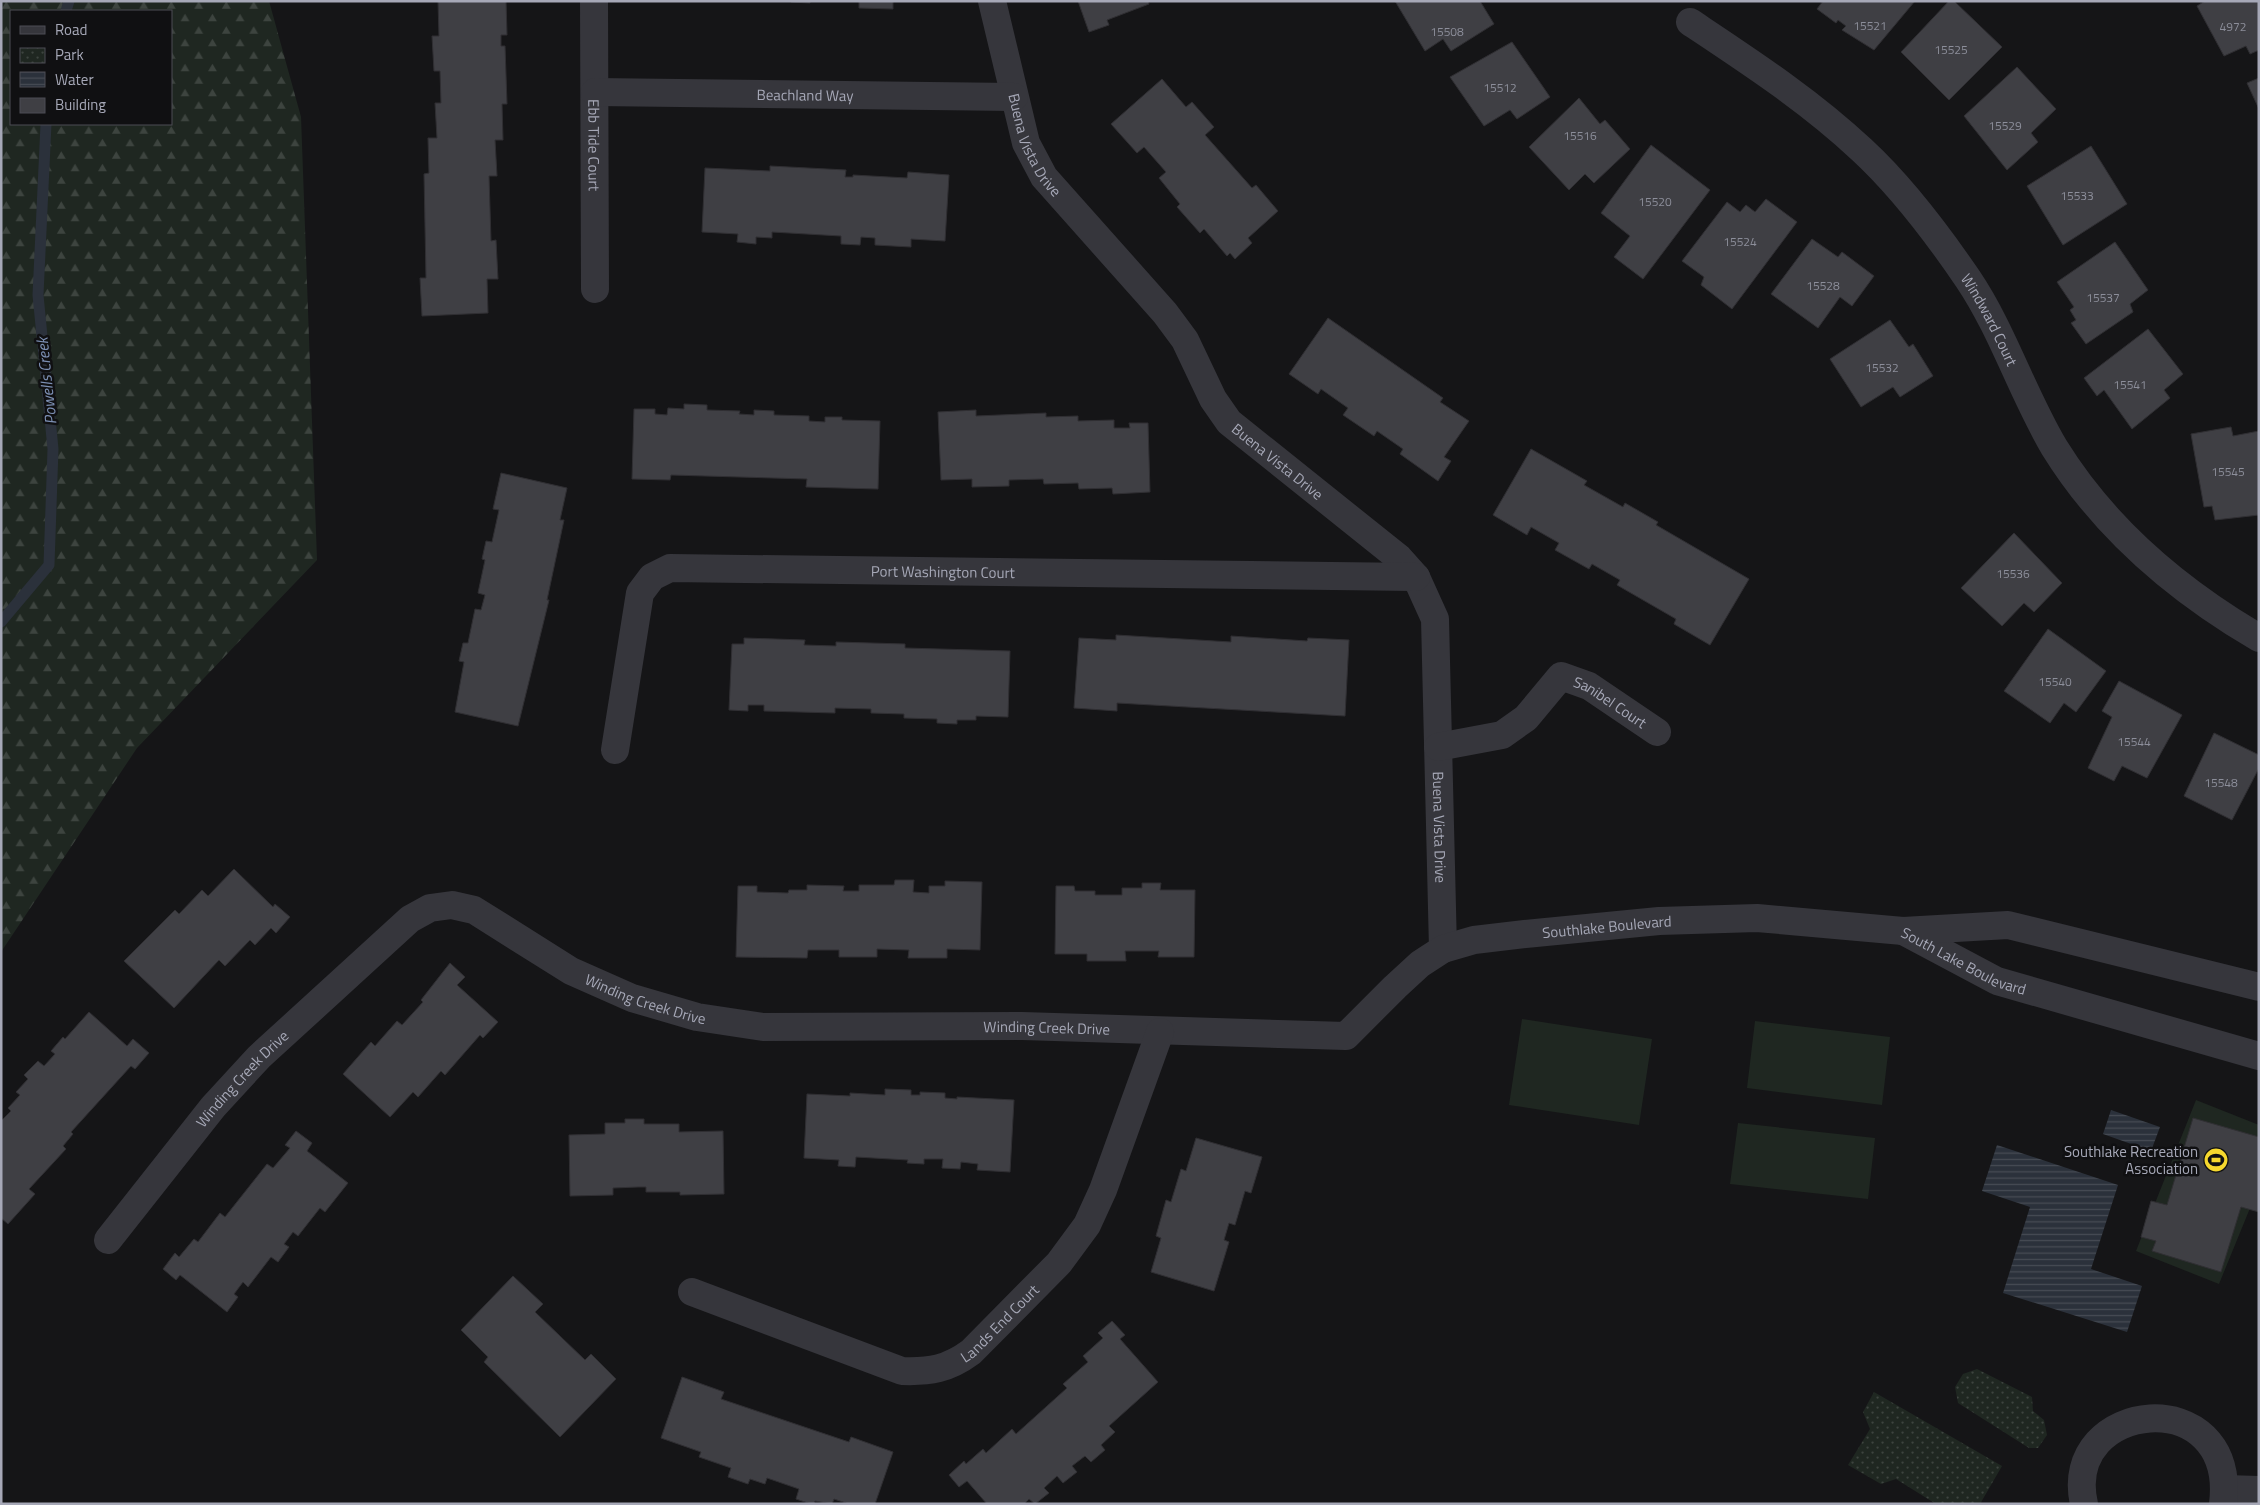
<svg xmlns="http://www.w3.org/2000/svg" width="2260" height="1505" font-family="'Titillium Web',sans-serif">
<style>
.forest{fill:url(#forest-firs);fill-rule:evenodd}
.park{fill:url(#park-dots)}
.garden{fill:#1f2721}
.water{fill:url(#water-rules)}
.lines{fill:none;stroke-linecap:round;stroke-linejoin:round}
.stream{stroke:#2b313b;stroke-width:11}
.building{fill:#3f3f44;stroke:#302f33}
.minor{stroke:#36363c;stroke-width:28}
.labels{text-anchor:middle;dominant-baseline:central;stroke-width:5;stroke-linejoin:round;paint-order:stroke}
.number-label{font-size:12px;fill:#8c8e9a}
.street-label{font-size:15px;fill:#a6a8b7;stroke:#101012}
.poi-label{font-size:15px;fill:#a6a8b7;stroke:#101012;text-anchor:end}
.water-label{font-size:16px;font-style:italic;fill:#7c8fb3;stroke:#101012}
</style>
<defs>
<pattern id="forest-firs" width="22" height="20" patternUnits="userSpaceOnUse" patternTransform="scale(1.25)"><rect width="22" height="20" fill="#1f2721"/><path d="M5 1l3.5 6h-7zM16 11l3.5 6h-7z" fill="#3d443f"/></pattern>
<pattern id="park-dots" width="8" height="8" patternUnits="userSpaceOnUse" patternTransform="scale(1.25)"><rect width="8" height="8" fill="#1f2721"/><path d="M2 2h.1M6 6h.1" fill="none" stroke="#3d443f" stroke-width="1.8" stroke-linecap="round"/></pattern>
<pattern id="water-rules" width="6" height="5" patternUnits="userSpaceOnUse" patternTransform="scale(1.25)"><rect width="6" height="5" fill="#2b313b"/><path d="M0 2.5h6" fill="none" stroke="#474c55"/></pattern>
</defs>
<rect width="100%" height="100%" fill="#151517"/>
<path class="forest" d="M1,1H269L301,117L317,560L137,748L1,952ZM11,11H171V124H11Z"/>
<path class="park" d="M1977,1369L2032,1397L2033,1411L2044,1420L2047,1435L2038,1448H2029L1958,1403L1955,1387L1963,1374Z
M1874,1392L2002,1466L1980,1504H1936L1896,1479L1881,1484L1848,1465L1870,1429L1863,1412Z"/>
<path class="garden" d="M1522,1019L1652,1039L1639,1125L1509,1105Z
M1755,1021L1890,1037L1882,1105L1747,1088Z
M2196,1100L2259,1125V1197L2255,1196L2219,1284L2136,1251Z
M1738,1123L1875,1138L1868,1199L1730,1184Z"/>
<path class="water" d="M2111,1110L2160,1127L2151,1151L2103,1134Z
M1997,1145L2118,1185L2091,1269L2142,1286L2127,1332L2003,1293L2030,1207L1982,1191Z"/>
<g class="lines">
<path class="stream" d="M66,11L69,1
M1,622L49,565L53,449L38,295L46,124"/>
</g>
<path class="building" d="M438,1H506L507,35H501V46H505L507,104H502L503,140H495L497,176H489L491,241L496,240L498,279H487L488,313L422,316L420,278H426L424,174L429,173L428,138H437L435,103H441L440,71H434L432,36H439Z
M791,1H810V3L791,2Z
M859,1H893V9L859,8Z
M1078,1H1148L1149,4L1107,20L1109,25L1089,32Z
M1395,1H1480L1494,24L1451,51L1443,39L1425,51Z
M1823,1H1915L1874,50L1842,30L1846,26L1838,20L1836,23L1817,9Z
M1949,1H1954L2002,47L1949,100L1901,52Z
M2205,1H2259V50L2250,54L2246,46L2224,56L2197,6Z
M1512,42L1550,97L1517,119L1510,110L1484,126L1450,77Z
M2017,67L2056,109L2031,133L2038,142L2007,170L1964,116Z
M2259,78V109L2247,83Z
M1162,79L1186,107L1192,102L1214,127L1205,135L1252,188L1256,185L1278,211L1248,238L1252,243L1235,259L1230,253L1227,256L1204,229L1200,233L1177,207L1180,204L1159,178L1166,172L1144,147L1137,153L1111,124Z
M1579,98L1600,124L1605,120L1630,149L1594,183L1585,174L1569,190L1529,147Z
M1651,145L1710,190L1643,279L1614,257L1630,236L1601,213Z
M2091,146L2127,204L2063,245L2027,186Z
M770,166L846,170L845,177H853V175L907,178L908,172L949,175L945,241L911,239V247L875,245V238L861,237L860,245L841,244V236L772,232V238L756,237V244L737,242L738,234L702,232L705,168L770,171Z
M1766,199L1797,222L1732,309L1701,285L1704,277L1682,261L1727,202L1740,212L1746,205L1755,212Z
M1812,239L1838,257L1842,252L1874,276L1852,306L1840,297L1818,328L1771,294Z
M2115,242L2148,290L2130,304L2133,312L2086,344L2071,323L2076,320L2070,310L2074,307L2057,282Z
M1328,318L1443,398L1440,402L1469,421L1444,457L1451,461L1438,481L1400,454L1403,449L1377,431L1374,436L1343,415L1348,408L1321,389L1318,394L1289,374Z
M1890,320L1909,347L1913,344L1933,376L1900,397L1893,387L1861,407L1830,359Z
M2148,329L2183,374L2164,390L2170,398L2132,429L2104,390L2097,396L2084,378Z
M684,404L707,405V410L740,411L739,414L754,415V410L774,411V415L809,416V421L825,422V417H842V420L880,421L878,489L806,487L807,479L671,475L670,480L632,479L634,409H655V414L667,415L668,408L684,409Z
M976,410V416L1046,413V417L1078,416V421L1114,420V428H1130L1129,423H1148L1150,492L1113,494L1112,488L1079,489L1078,483L1044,484L1043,479L1009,480V486L972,487V479L941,480L938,412Z
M2231,427L2233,436L2259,431V515L2215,520L2212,506L2204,507L2191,434Z
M1531,449L1587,481L1584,485L1623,507L1625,503L1658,522L1656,525L1749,579L1710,645L1674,624L1676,619L1617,585L1620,580L1592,564L1589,569L1555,550L1559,543L1531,527L1527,535L1493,515Z
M501,473L567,488L560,520H564L547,600H549L518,726L455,712L464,662L459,661L463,643H468L475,609L481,610L485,595L478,593L485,560L482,559L486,541L492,542L499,510L493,509Z
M2014,533L2062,583L2034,612L2024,603L2002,626L1961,588Z
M2048,629L2106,671L2076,712L2064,703L2050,723L2004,691Z
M1116,635L1231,642V636L1307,641L1308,638L1349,640L1345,716L1117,703V711L1074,708L1079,638L1116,640Z
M744,638L805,640L804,645L836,646V642L905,644V648L1010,651L1008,717L976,716V720H957V724L937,723V719L904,718V714L871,713V709L835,708V713L764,711V705H748V711L729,710L732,644H744Z
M2119,681L2182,715L2147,778L2122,766L2114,781L2088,768L2112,717L2102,711Z
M2214,733L2259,755V768L2232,820L2184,796Z
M234,869L273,907L275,904L290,917L276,933L271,928L255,945L250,940L225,966L219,960L174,1008L124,961L175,910L179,914L202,890L208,896Z
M895,880H914L913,892L929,893V886H945V881L982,882L980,950L947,949V958H908L909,950L877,949V957H839V950H808L807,958L736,957L738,886H757V892L788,893L789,890H807V885L844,886L843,891H859V885H894Z
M1142,883H1161L1160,890H1195L1194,957H1158L1159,951H1125L1126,961H1087V954H1055L1056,886H1074L1075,891H1095V895H1122V888H1142Z
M450,963L465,977L457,985L498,1022L483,1038L480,1035L445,1075L441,1071L418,1097L413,1092L390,1117L343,1074L371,1042L375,1046L397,1021L402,1025L423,1002L421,1000Z
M89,1012L127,1046L133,1039L149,1053L135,1069L131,1066L71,1132L73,1134L63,1146L66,1149L29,1189L35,1194L8,1224L1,1218V1121L11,1111L8,1108L20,1095L16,1092L28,1079L24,1075L38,1061L44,1066L55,1054L51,1051L63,1037L65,1039Z
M885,1089L911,1090V1095H920V1092L945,1093V1098L957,1099V1097L1014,1100L1010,1172L977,1170L978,1164L961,1162L960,1169L942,1168L943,1159H924V1164L907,1163L908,1160L856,1157L855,1167L838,1166L839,1160L804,1158L807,1094L850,1096V1093L885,1095Z
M2193,1118L2259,1137V1212L2241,1207L2221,1272L2152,1251L2156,1241L2141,1237L2151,1201L2167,1205Z
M625,1119H644V1124H679V1132L723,1131L724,1194L680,1195V1192H646V1187H638L613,1188V1195L570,1196L569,1135L605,1134V1123H625Z
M296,1131L312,1143L307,1151L348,1183L325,1212L320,1208L298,1236L293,1232L284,1244L289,1247L278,1262L271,1257L248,1287L243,1282L234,1294L238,1297L227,1312L180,1275L176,1280L163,1269L175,1253L179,1257L194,1239L198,1242L220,1213L225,1217L267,1164L273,1168L290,1148L285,1145Z
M1196,1138L1262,1157L1251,1193L1245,1191L1235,1225L1229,1223L1224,1240L1229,1242L1214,1291L1151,1272L1161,1238L1156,1236L1166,1200L1171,1202L1181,1169L1186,1171Z
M513,1276L543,1304L535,1312L585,1360L591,1354L616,1379L560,1437L484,1362L488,1357L461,1330Z
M1112,1321L1125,1335L1120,1339L1158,1382L1109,1426L1115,1432L1101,1445L1105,1450L1091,1462L1085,1456L1072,1466L1077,1472L1063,1483L1057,1476L1044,1488L1049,1493L1035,1504L1029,1499L1024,1504H987L967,1481L959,1487L949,1475L964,1461L966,1464L983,1449L986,1453L1012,1429L1016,1434L1067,1388L1063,1384L1088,1362L1083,1356L1103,1338L1098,1333Z
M682,1377L724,1392L721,1399L849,1442L851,1437L893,1452L875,1504H849L834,1499L832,1504L815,1501L814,1504H811L796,1499L799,1489L767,1478L765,1484L750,1479L748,1484L728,1477L731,1468L699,1457L701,1452L661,1438Z"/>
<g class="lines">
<g class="minor">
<path id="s1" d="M594,1L595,289"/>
<path id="s2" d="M992,1L1026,143L1044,177L1165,313L1185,340L1213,399L1229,422L1399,558L1416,577L1435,619L1443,949"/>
<path id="s3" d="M1690,22C1750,62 1810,101 1862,150C1901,186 1938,235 1968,279C2003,331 2022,393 2054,447C2104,528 2177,590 2259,638"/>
<path id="s4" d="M595,92L1014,97"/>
<path id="s5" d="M1438,747L1502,735L1526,718L1561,676L1589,686L1657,732"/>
<path id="s6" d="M615,750L640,593L652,577L670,568L1416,577"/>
<path id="s7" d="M1903,931L1997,981L2259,1056"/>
<path id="s8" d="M108,1240L213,1107L259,1057L410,919L430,908L452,905L474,910L571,971L632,998L697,1017L763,1027L1022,1026L1346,1036L1395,987L1420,964L1443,949L1474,940L1525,934L1659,921L1757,918L1903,931L2008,925L2259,987"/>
<path id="s9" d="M692,1292L902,1371C930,1372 948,1369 971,1352L1059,1263L1087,1225L1103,1190L1160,1032"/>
<path d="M2225,1489L2259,1490"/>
<path d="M2084,1504C2060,1399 2238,1381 2223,1504"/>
</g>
</g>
<defs>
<symbol id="stadium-disc" viewBox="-11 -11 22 22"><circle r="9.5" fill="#f6d82e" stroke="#101012"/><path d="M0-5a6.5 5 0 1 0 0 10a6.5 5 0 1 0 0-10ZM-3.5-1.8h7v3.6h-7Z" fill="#111"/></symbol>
</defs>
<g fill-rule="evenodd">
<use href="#stadium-disc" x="2202" y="1146" width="28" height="28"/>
</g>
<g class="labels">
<g class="number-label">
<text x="1870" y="25">15521</text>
<text x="2233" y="26">4972</text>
<text x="1447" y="31">15508</text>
<text x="1951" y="49">15525</text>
<text x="1500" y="87">15512</text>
<text x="2005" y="125">15529</text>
<text x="1580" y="135">15516</text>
<text x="2077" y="195">15533</text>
<text x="1655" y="201">15520</text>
<text x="1740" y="241">15524</text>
<text x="1823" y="285">15528</text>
<text x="2103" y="297">15537</text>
<text x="1882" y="367">15532</text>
<text x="2130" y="384">15541</text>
<text x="2228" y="471">15545</text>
<text x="2013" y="573">15536</text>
<text x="2055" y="681">15540</text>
<text x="2134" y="741">15544</text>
<text x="2221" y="782">15548</text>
</g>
<g class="street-label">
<text stroke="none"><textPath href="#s4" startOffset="210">Beachland Way</textPath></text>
<text stroke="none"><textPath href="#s2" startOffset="151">Buena Vista Drive</textPath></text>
<text stroke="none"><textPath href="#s1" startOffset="144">Ebb Tide Court</textPath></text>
<text stroke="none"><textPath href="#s3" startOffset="428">Windward Court</textPath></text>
<text stroke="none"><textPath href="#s2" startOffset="556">Buena Vista Drive</textPath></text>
<text stroke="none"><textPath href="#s6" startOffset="472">Port Washington Court</textPath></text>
<text stroke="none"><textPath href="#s5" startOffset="205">Sanibel Court</textPath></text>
<text stroke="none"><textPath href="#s2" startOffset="991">Buena Vista Drive</textPath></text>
<text stroke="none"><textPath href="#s8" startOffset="1705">Southlake Boulevard</textPath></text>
<text stroke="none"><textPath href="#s7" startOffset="68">South Lake Boulevard</textPath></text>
<text stroke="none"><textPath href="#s8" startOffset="704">Winding Creek Drive</textPath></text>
<text stroke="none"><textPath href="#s8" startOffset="1109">Winding Creek Drive</textPath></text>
<text stroke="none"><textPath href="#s8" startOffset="210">Winding Creek Drive</textPath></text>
<text stroke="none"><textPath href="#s9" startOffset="338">Lands End Court</textPath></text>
</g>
<g class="poi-label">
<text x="2198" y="1151">Southlake Recreation<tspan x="2198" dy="17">Association</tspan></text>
</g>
<g class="water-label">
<text transform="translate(46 381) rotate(-96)">Powells Creek</text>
</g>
</g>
<rect width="2260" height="1505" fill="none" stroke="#a6a8b7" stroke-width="5"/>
<rect x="10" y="10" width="162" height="115" fill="#101012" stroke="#4c4d54"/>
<rect x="20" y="26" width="25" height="8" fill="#36363c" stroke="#4c4d54"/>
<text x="55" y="35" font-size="15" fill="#a6a8b7">Road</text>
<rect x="20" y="48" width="25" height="15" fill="url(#park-dots)" stroke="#4c4d54"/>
<text x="55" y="60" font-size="15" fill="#a6a8b7">Park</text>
<rect x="20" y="72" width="25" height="15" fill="url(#water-rules)" stroke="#4c4d54"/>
<text x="55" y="85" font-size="15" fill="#a6a8b7">Water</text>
<rect x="20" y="98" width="25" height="15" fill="#3f3f44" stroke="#4c4d54"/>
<text x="55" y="110" font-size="15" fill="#a6a8b7">Building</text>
</svg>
